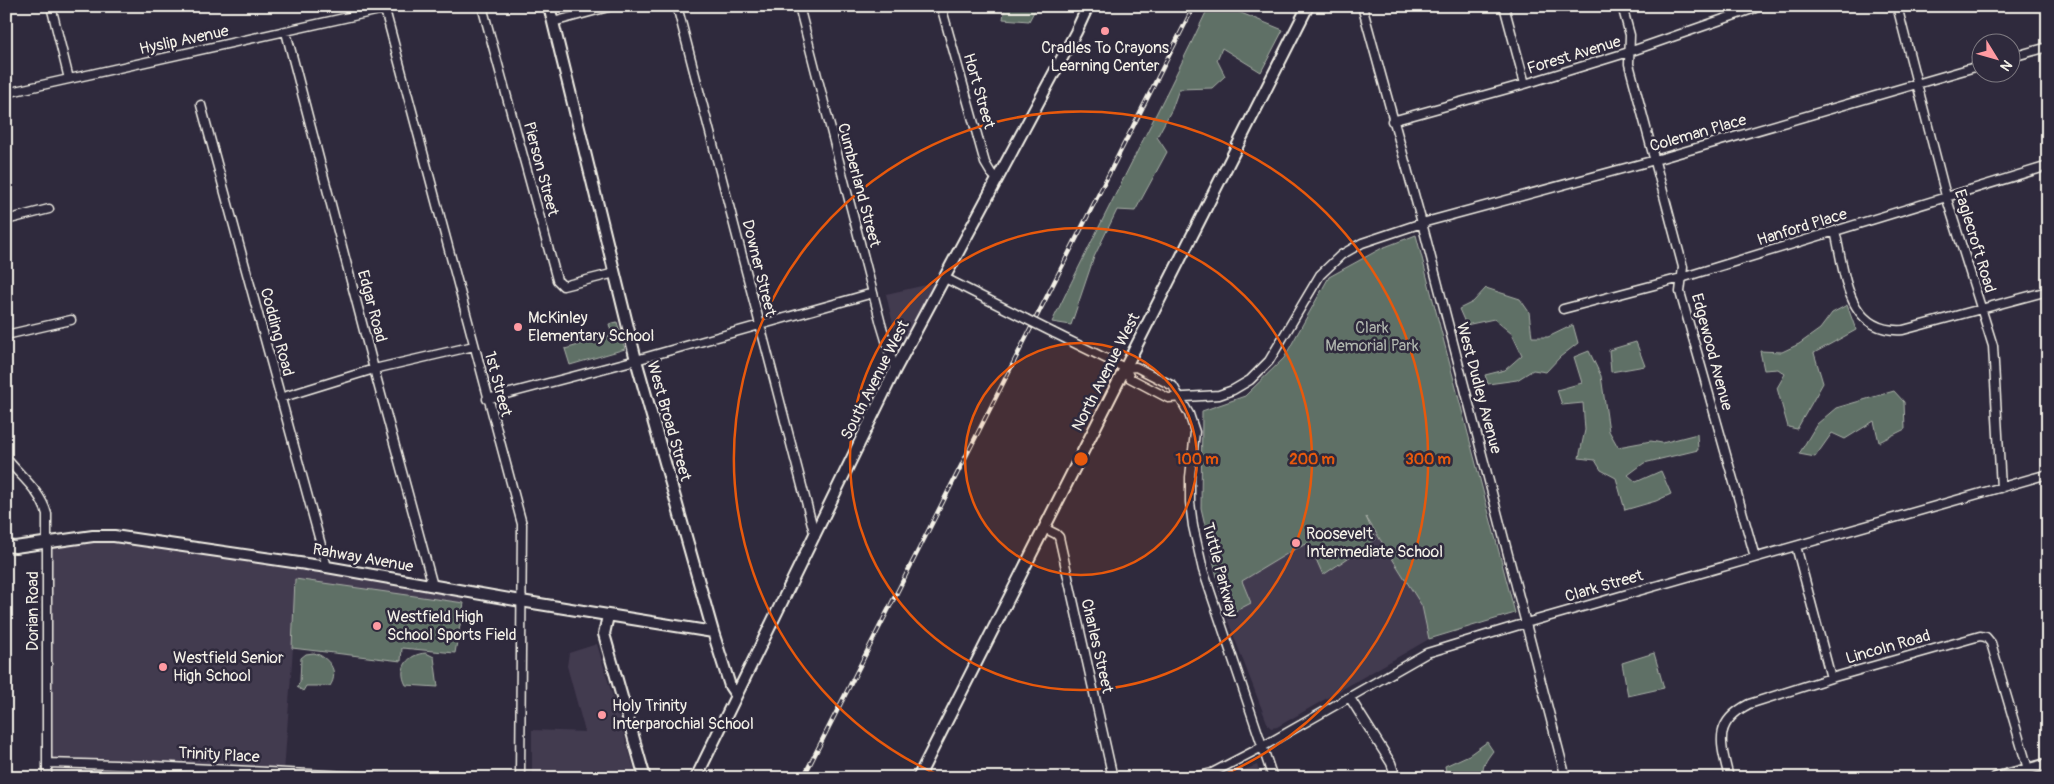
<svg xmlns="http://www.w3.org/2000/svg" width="2054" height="784" font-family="Pangolin,sans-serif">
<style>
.built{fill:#433a50}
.green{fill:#5e6f66;stroke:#a9b0a7}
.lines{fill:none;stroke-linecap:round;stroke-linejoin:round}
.street-casing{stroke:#f4f1e8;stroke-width:11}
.secondary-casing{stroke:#f4f1e8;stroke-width:14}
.street{stroke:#2f2a3d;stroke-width:8}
.secondary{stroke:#2f2a3d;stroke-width:10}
.rail-casing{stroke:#f4f1e8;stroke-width:4.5}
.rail{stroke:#2f2a3d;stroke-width:2.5;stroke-dasharray:8;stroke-linecap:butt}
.street-bridge-casing{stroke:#f4f1e8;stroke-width:11;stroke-linecap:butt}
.street-bridge{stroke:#2f2a3d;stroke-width:8}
.ring{fill:none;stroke:#e8590c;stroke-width:2.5}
.poi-dot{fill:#ff9aa2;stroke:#2f2a3d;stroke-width:2}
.labels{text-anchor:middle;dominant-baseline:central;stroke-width:5;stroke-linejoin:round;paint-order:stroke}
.street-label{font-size:16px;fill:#f4f1e8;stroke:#2f2a3d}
.poi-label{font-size:16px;fill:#f4f1e8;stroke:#2f2a3d;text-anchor:start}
.park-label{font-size:16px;fill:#b0b6ae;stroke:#2f2a3d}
.centre{fill:#e8590c;stroke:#2f2a3d;stroke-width:2.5}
.ring-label{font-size:15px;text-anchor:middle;font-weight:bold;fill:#e8590c;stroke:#2f2a3d;stroke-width:5;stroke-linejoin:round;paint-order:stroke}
</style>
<rect width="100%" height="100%" fill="#2f2a3d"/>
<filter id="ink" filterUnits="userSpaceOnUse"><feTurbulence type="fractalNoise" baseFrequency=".02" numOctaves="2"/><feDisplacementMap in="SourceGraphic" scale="10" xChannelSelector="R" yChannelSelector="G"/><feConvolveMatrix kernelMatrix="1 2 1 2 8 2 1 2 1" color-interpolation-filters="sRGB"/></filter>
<g filter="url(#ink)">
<path class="built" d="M935,283L909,338L896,337L886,294Z
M1284,358L1363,511L1422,606L1429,639L1277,727L1271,728L1268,725L1226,616L1201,508L1202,411L1245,396Z
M93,536L464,592L455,653L402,648L401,661L293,648L284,772L47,763V543Z
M597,644L636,775L622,778H532V730L585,732L567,666L569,653Z
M1257,765L1261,778H1227V777Z"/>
<path class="green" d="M1005,6H1037L1029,21L1003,19Z
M1209,6H1231L1229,8L1283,30L1261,72L1222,48L1217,60L1225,76L1212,88L1179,89L1172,109L1157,137L1167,152L1135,211L1117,210L1094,257L1071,325L1052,322C1103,216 1159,112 1209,6Z
M1416,235L1515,613L1429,639L1422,606L1366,517L1376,539L1323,575L1309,543L1295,549L1242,581L1251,603L1226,616L1201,508L1202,411L1245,396L1284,358L1329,277L1382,248Z
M1486,288L1520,299L1529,312L1532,337H1548L1573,325L1578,343L1560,357L1546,372L1533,370L1517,380L1488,384L1485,375L1505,370L1522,355L1512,334L1494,319L1466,325L1459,309L1473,302Z
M1847,305L1856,330L1814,353L1823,383L1797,429L1788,427L1777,388L1785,374L1778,369L1764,370L1760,351L1782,352L1799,344L1820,329L1832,313Z
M617,322L625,349L570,365L565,349L612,335L609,324Z
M1636,342L1645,366L1611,372L1609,350Z
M1589,351L1601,376L1609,431L1618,447L1651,441L1662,443L1697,434L1698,450L1644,463L1628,475L1636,482L1661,471L1671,494L1656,501L1625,510L1616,478L1601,470L1595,460L1579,458L1585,430L1583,403L1562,405L1557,390L1582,383L1574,357Z
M1894,391L1904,402L1905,429L1879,442L1874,421L1845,439L1832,433L1815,457L1799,454L1817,424L1836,408Z
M295,579L464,603L455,653L402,648L401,661L292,648Z
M314,653C328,657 340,671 330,686H306L303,691L297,687L300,682L301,658L306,654Z
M426,653L434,657L438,687L406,685C397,668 408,654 426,653Z
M1654,653L1664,688L1628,696L1622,663Z
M1487,742L1493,751C1487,759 1480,768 1484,778H1447L1445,766L1469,755Z"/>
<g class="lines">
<defs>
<path id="street" d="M51,6L69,79
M384,6L522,524L520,778
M482,6L557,280L563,286L615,273
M677,6L815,536
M799,6L881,324L895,370
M941,6L985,163L991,173L997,179
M1362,6L1422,223L1566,778
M1504,6L1525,84
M1622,6L1630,35L1629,64L1683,267L1680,292L1755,557
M1897,6L1946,196L1993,346L2001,488
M553,22L612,6
M286,32L374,369L433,586
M2012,57L2048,47
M6,93L398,6
M201,105L327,567
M1392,121L1525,84L1629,52L1761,6
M6,220L49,209
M1835,231C1845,272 1846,334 1903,330L2048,291
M945,278L1026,319
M1563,309L1681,278L2048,166
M1054,333L1125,368L1136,367L1173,386L1189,414L1195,432L1190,477V502L1193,526L1203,570L1273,778
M6,335L71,320
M1125,368L1130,378L1168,398L1219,395L1233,390L1250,380L1269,361L1320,275L1341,255L1362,243L1422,223L1655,160L1982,65
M280,398L374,369L474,346
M487,399L636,360L873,293
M6,458C21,477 40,490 47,514V778
M1044,528L1056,534L1059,537L1113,778
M1796,546L1831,678
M1350,698L1391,763L1396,778
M47,763L151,766L389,778
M6,774L13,778
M1190,778L1212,773L1262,747L1427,653L1526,623L2048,474
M1729,778C1721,744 1712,723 1749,704L1831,678L1980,636L1986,637L1991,643L2028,769"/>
<path id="secondary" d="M549,6L636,360L713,632L730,686L736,695
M6,546L15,547L93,536H114L327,567L521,601L713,632
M608,616L604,634L645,778
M696,778L895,370L1076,32L1088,6
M918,778L1308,6
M1996,778L2048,764"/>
</defs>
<use href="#street" class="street-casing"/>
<use href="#secondary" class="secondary-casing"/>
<use href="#street" class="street"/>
<use href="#secondary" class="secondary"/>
<defs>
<path id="rail" d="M803,778L1194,6"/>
</defs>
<use href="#rail" class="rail-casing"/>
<use href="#rail" class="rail"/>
<defs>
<path id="street-bridge" d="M1026,319L1054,333"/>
</defs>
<use href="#street-bridge" class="street-bridge-casing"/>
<use href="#street-bridge" class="street-bridge"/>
</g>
</g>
<circle cx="1081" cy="459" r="116" fill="#e8590c" fill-opacity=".12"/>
<g class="ring">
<circle cx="1081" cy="459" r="116"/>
<circle cx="1081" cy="459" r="231"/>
<path d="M943 777A347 347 0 1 1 1219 777"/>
</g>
<g class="poi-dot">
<circle cx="1105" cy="31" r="5"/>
<circle cx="518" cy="327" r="5"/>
<circle cx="1296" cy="543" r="5"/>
<circle cx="377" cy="626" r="5"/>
<circle cx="163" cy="667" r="5"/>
<circle cx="602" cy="715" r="5"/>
</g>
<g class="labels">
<g class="street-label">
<text transform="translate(184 40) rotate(-12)">Hyslip Avenue</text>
<text transform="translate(1574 55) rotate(-17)">Forest Avenue</text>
<text transform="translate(979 91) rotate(74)">Hort Street</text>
<text transform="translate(1698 133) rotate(-16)">Coleman Place</text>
<text transform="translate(541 169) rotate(75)">Pierson Street</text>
<text transform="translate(859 185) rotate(75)">Cumberland Street</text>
<text transform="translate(1802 227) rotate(-17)">Hanford Place</text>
<text transform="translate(1975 241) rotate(73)">Eaglecroft Road</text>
<text transform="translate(759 268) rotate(76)">Downer Street</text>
<text transform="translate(372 306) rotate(75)">Edgar Road</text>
<text transform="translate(277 332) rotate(75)">Codding Road</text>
<text transform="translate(1712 352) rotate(75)">Edgewood Avenue</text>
<text transform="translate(1106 372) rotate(-63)">North Avenue West</text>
<text transform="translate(875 380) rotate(-63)">South Avenue West</text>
<text transform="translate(498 384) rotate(75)">1st Street</text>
<text transform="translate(1479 388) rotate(75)">West Dudley Avenue</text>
<text transform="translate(669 421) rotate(74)">West Broad Street</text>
<text transform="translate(363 558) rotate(10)">Rahway Avenue</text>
<text transform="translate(1220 570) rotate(75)">Tuttle Parkway</text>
<text transform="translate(1604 586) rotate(-16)">Clark Street</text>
<text transform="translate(33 611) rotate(-90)">Dorian Road</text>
<text transform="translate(1097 646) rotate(77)">Charles Street</text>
<text transform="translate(1888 647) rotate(-16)">Lincoln Road</text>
<text transform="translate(219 755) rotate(3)">Trinity Place</text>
</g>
<g class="poi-label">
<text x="1105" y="48" text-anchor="middle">Cradles To Crayons<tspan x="1105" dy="18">Learning Center</tspan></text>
<text x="528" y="318">McKinley<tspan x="528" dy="18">Elementary School</tspan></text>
<text x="1306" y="534">Roosevelt<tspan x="1306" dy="18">Intermediate School</tspan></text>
<text x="387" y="617">Westfield High<tspan x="387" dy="18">School Sports Field</tspan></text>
<text x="173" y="658">Westfield Senior<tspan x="173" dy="18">High School</tspan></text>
<text x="612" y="706">Holy Trinity<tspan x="612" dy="18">Interparochial School</tspan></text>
</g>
<g class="park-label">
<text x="1372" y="328">Clark<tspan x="1372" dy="18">Memorial Park</tspan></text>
</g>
</g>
<circle cx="1081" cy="459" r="8" class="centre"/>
<g class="ring-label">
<text x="1197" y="464">100 m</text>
<text x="1312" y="464">200 m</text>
<text x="1428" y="464">300 m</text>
</g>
<rect width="2054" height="784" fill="none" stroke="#2f2a3d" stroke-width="25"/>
<rect x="12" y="12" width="2029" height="759" fill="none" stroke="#f4f1e8" stroke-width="2" filter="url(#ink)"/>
<g transform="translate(1996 58) rotate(127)"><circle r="24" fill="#2f2a3d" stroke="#7e7a81"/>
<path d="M0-4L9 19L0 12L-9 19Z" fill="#ff9aa2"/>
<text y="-8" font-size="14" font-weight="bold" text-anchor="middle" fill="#f4f1e8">N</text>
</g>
</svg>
